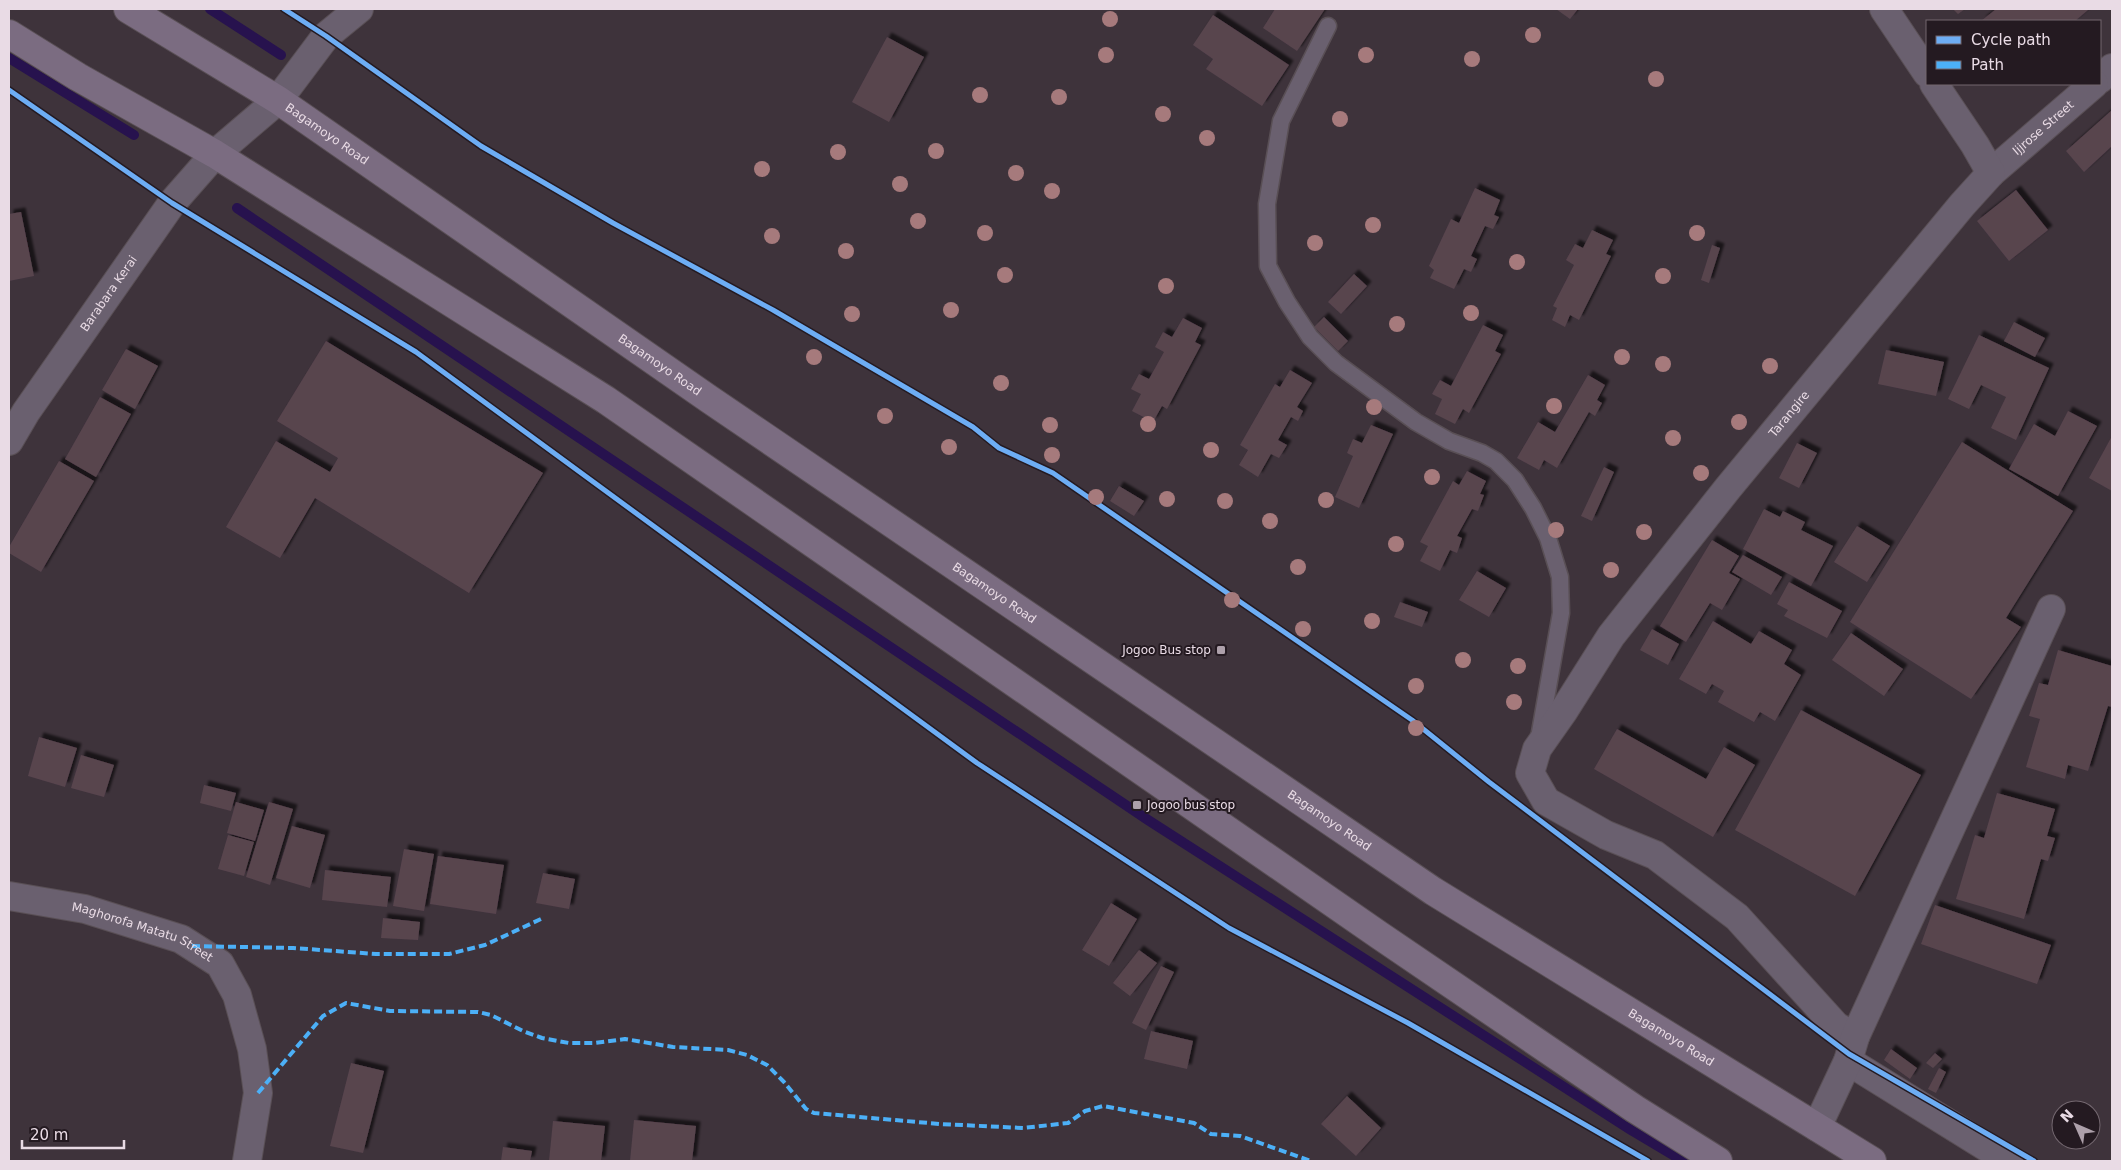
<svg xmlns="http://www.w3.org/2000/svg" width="2121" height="1170" font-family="'DejaVu Sans',sans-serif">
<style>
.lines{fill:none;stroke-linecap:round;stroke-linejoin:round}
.stream{stroke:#27124e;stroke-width:10}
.building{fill:#58444e;filter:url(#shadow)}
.lane-casing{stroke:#594f55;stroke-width:19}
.street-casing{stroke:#594f55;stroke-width:30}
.highway-casing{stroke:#594f55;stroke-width:30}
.lane{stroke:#6a606f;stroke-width:16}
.street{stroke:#6a606f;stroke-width:28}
.highway{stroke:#7b6c81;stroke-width:28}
.quiet{stroke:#4cb0f7;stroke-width:4;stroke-dasharray:8 4;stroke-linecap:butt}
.cycleway-casing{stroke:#241a21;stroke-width:8}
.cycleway{stroke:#6dadf4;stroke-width:5}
.tree{fill:#a67a7c}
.poi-dot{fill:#ada0aa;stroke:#241a21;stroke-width:2}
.labels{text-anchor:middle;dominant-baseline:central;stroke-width:4;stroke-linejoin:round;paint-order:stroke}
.street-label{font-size:12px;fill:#e9dbe5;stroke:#241a21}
.poi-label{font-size:12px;fill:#e9dbe5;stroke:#241a21;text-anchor:end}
</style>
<defs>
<filter id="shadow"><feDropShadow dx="4.5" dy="-4.5" stdDeviation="1" flood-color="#0009"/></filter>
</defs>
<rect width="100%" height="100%" fill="#3e333b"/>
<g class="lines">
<path class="stream" d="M210,9L281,55
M9,58L134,135
M237,208L1148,820L1631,1130L1683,1161"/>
</g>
<path class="building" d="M1275,9H1325L1297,51L1263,28Z
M1556,9H1578L1570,19Z
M1953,9H1965L1958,14Z
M1996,9H2087L2088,10L2075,21H1981Z
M1213,15L1289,65L1262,106L1206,69L1213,59L1193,45Z
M887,37L924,57L889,122L852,102Z
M2112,110V146L2084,172L2066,151Z
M1475,188L1500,200L1494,215L1499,217L1493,229L1485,226L1471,256L1477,259L1471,272L1464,269L1454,289L1430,278L1434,270L1429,266L1451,219L1459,223Z
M2016,190L2048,230L2009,261L1977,221Z
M21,212L34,276L9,281V214Z
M1592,230L1613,240L1606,254L1611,256L1579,320L1570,315L1565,327L1552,320L1557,308L1553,306L1574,265L1566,260L1575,244L1583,248Z
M1712,245L1720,248L1709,283L1701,280Z
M1354,274L1367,286L1341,314L1328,302Z
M1324,317L1348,341L1338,351L1314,327Z
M1183,318L1202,328L1195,342L1201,345L1167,409L1162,406L1153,422L1132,411L1141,394L1131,389L1139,374L1149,379L1164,352L1155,347L1163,332L1172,337Z
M2014,322L2045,338L2035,357L2004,341Z
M1483,325L1503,335L1495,351L1501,354L1469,413L1463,409L1455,424L1435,414L1442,399L1432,394L1440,380L1451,386Z
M1979,335L2049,368L2016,440L1991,428L2006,397L1981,385L1969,409L1948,399Z
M326,341L543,473L469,593L315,498L280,558L226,527L276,441L330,472L338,458L277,421Z
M126,349L158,366L135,409L102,390Z
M1886,350L1944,362L1936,396L1878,384Z
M1290,370L1312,383L1297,407L1303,411L1298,421L1291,417L1278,440L1287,445L1279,458L1271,454L1258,477L1239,465L1248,450L1240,445L1275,384L1280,387Z
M1588,375L1605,385L1597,400L1602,403L1595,416L1589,412L1557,468L1544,460L1539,470L1517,458L1538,422L1555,432Z
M100,397L131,414L96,477L65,459Z
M2068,411L2097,426L2058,496L2009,469L2034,424L2055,436Z
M1371,425L1393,434L1359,508L1335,497L1353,456L1347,453L1353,439L1362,443Z
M2112,436V491L2089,478Z
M1962,442L2073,511L2006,618L2021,627L1971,699L1850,622Z
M1797,443L1817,453L1799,488L1779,478Z
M59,461L94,481L41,572L9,553V547Z
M1604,467L1614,472L1592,521L1581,516Z
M1467,471L1486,481L1480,494L1484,495L1478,511L1472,509L1457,536L1462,538L1457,553L1450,550L1440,571L1420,561L1428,546L1420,542L1453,481L1459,485Z
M1119,486L1144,501L1134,516L1110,501Z
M1764,509L1780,517L1783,511L1805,522L1801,530L1833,546L1811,586L1743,549Z
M1857,526L1890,546L1867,582L1834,562Z
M1712,540L1739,556L1729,573L1740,579L1722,610L1710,603L1686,642L1660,626Z
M1743,555L1782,577L1771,595L1732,572Z
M1477,571L1506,588L1489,617L1459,600Z
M1789,582L1842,611L1827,638L1784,616L1788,610L1777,604Z
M1400,602L1428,612L1422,627L1394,617Z
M1713,621L1751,644L1759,631L1792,650L1784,664L1801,675L1775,721L1760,712L1754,722L1718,702L1724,691L1712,684L1706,694L1679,679Z
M1652,629L1679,644L1668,665L1640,650Z
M1851,633L1903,669L1884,696L1832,660Z
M2058,650L2112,666V707L2108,706L2088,771L2068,765L2065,779L2026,767L2040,719L2029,716L2039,683L2048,685Z
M1801,710L1921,775L1855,896L1735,830Z
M1617,729L1706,779L1724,747L1755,765L1713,837L1594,769Z
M39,737L77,748L65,787L28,776Z
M81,755L114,765L104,797L71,788Z
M204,785L236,793L231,811L200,803Z
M1997,793L2055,809L2047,836L2055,838L2048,861L2041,859L2024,919L1956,899L1975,835L1984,838Z
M236,802L264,810L255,841L227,833Z
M269,802L293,809L270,885L246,877Z
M292,826L325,835L310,888L276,878Z
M228,835L254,842L244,876L218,869Z
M404,849L434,854L424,911L393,906Z
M438,856L504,865L496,914L430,904Z
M325,870L391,877L387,907L322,900Z
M543,873L575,879L569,909L536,903Z
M1111,903L1137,919L1109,966L1082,950Z
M1935,905L2051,945L2037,984L1921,944Z
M383,918L420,922L418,940L381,938Z
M1139,950L1157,963L1130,996L1113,983Z
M1161,966L1174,972L1146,1030L1132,1023Z
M1151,1031L1193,1041L1187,1069L1144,1059Z
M1891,1049L1917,1068L1910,1079L1884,1060Z
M1935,1053L1942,1059L1933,1068L1926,1063Z
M351,1063L384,1071L363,1153L330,1146Z
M1939,1068L1946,1072L1936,1093L1928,1089Z
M1347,1096L1381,1128L1356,1156L1321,1124Z
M634,1120L696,1126L692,1161H630Z
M553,1121L605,1126L601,1161H549Z
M503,1147L532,1151L530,1161H501Z"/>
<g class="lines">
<defs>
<path id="lane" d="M1328,26L1281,121L1267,204L1268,266L1287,302L1310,337L1336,363L1416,422L1449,441L1482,453L1496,461L1515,480L1533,508L1548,538L1560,577L1561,613L1539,738"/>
<g id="street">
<path d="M1884,9L1927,73"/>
<path d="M2100,79L2112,68"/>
<path id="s1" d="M1991,173L2094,84"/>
<path id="s2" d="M9,441L26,412L172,203L215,154L278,100L326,36L359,9"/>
<path id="s3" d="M9,896L85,909L181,939L220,964L237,995L252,1049L258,1093L247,1161"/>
<path id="s4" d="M1855,1037L1836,1026L1737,917L1655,855L1606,835L1546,801L1530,773L1537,749L1563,712L1611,636L1728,488L1962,205L1991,173L1975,145L1934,84"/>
<path d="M1848,1061L2009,1161"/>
<path d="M1817,1127L1848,1061L1855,1037L2051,609"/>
</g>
<g id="highway">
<path id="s5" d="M128,9L278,100L709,399L1433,891L1872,1161"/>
<path d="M9,34L78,77L215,154L606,400L1379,935L1635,1109L1718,1161"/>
</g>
</defs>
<use href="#lane" class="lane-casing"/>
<use href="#street" class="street-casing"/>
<use href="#highway" class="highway-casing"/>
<use href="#lane" class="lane"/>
<use href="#street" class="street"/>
<use href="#highway" class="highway"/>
<path class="quiet" d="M192,946L293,948L376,954H449L485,945L541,919
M258,1093L323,1016L346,1003L390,1011L478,1012L491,1015L523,1031L542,1038L569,1043H595L625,1039L673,1047L728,1050L747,1055L767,1065L784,1082L806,1109L814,1113L940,1124L1023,1128L1068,1123L1085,1111L1103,1106L1194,1123L1211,1134L1240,1136L1311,1161"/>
<defs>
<path id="cycleway" d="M284,9L326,36L481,146L613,223L773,310L973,427L999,448L1053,473L1412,720L1489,782L1849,1054L2034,1161
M9,90L172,203L416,352L977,763L1229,928L1408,1023L1648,1161"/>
</defs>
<use href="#cycleway" class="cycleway-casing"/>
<use href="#cycleway" class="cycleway"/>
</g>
<g class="tree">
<circle cx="1110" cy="19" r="8"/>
<circle cx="1533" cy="35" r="8"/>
<circle cx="1106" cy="55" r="8"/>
<circle cx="1366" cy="55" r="8"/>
<circle cx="1472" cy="59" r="8"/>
<circle cx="1656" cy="79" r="8"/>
<circle cx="980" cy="95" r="8"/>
<circle cx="1059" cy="97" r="8"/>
<circle cx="1163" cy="114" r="8"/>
<circle cx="1340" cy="119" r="8"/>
<circle cx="1207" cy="138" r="8"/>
<circle cx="936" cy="151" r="8"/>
<circle cx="838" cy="152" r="8"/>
<circle cx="762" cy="169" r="8"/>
<circle cx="1016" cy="173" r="8"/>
<circle cx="900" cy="184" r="8"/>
<circle cx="1052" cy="191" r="8"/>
<circle cx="918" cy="221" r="8"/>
<circle cx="1373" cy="225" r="8"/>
<circle cx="985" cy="233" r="8"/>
<circle cx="1697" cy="233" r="8"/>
<circle cx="772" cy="236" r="8"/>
<circle cx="1315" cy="243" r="8"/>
<circle cx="846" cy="251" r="8"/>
<circle cx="1517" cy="262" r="8"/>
<circle cx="1005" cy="275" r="8"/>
<circle cx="1663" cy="276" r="8"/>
<circle cx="1166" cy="286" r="8"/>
<circle cx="951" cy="310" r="8"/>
<circle cx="1471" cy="313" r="8"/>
<circle cx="852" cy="314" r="8"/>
<circle cx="1397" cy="324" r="8"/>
<circle cx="814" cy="357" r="8"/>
<circle cx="1622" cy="357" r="8"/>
<circle cx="1663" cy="364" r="8"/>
<circle cx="1770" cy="366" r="8"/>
<circle cx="1001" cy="383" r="8"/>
<circle cx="1554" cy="406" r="8"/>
<circle cx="1374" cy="407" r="8"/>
<circle cx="885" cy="416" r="8"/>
<circle cx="1739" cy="422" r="8"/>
<circle cx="1148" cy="424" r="8"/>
<circle cx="1050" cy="425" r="8"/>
<circle cx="1673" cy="438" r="8"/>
<circle cx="949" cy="447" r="8"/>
<circle cx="1211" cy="450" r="8"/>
<circle cx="1052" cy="455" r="8"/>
<circle cx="1701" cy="473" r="8"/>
<circle cx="1432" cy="477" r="8"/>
<circle cx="1096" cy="497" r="8"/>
<circle cx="1167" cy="499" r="8"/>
<circle cx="1326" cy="500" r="8"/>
<circle cx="1225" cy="501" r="8"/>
<circle cx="1270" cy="521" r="8"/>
<circle cx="1556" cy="530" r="8"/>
<circle cx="1644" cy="532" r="8"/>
<circle cx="1396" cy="544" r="8"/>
<circle cx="1298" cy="567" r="8"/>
<circle cx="1611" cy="570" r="8"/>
<circle cx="1232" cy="600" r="8"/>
<circle cx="1372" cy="621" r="8"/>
<circle cx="1303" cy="629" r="8"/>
<circle cx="1463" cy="660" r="8"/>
<circle cx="1518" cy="666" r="8"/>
<circle cx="1416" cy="686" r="8"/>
<circle cx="1514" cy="702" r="8"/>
<circle cx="1416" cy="728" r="8"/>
</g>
<g class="poi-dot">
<rect x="1216" y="645" width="10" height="10" rx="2.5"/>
<rect x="1132" y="800" width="10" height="10" rx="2.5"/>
</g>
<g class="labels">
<g class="street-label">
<text stroke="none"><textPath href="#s1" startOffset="69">Ijjrose Street</textPath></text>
<text stroke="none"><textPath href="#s5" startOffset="235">Bagamoyo Road</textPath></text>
<text stroke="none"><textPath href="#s2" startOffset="178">Barabara Kerai</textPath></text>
<text stroke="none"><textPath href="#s5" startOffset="640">Bagamoyo Road</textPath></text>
<text stroke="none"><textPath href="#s4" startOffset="871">Tarangire</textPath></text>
<text stroke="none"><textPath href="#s5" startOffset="1045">Bagamoyo Road</textPath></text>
<text stroke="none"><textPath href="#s5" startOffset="1450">Bagamoyo Road</textPath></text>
<text stroke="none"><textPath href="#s3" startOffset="139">Maghorofa Matatu Street</textPath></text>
<text stroke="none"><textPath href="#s5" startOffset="1855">Bagamoyo Road</textPath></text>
</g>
<g class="poi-label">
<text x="1211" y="650">Jogoo Bus stop</text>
<text x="1147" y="805" text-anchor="start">Jogoo bus stop</text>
</g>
</g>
<rect width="2121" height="1170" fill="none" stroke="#e9dbe5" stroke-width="20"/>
<rect x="1926" y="20" width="175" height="65" fill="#241a21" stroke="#73676f"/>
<rect x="1936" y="36" width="25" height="8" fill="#6dadf4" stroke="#73676f"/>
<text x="1971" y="45" font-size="15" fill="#e9dbe5">Cycle path</text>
<rect x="1936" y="61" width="25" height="8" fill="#4cb0f7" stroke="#73676f"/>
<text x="1971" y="70" font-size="15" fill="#e9dbe5">Path</text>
<g transform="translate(2076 1125) rotate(315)"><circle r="24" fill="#241a21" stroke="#73676f"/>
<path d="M0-4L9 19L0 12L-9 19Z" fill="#ada0aa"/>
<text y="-8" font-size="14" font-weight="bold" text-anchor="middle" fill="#e9dbe5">N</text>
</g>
<path d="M22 1140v8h102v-8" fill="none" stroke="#e9dbe5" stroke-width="2.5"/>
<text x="30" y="1140" font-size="15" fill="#e9dbe5" stroke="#241a21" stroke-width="4" paint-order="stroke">20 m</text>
</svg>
